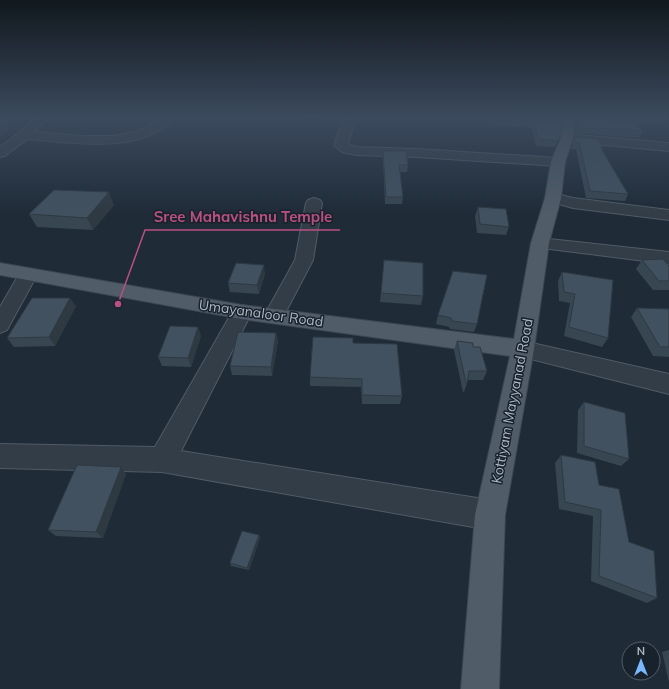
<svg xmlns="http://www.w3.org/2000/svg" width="669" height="689" font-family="Mulish,sans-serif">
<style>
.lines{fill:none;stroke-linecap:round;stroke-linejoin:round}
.minor-casing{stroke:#505b66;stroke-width:2}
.major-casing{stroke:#3c4651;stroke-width:2}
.minor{fill:#323d47;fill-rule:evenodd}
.major{fill:#505c68;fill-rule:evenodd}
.wall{fill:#384652}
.shaded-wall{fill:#2e3942}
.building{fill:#41515f;stroke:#2e3942}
.labels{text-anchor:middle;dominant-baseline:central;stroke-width:3;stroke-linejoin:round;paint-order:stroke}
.street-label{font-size:14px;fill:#acb8c5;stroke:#18222c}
.leader{fill:none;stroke:#ba5080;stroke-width:1.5}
.callout-dot{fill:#ba5080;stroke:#18222c;stroke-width:1.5}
.callout-label{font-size:15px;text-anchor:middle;font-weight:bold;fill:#ba5080;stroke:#18222c;stroke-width:3;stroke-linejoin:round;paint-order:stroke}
</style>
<rect width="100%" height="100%" fill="#1f2b37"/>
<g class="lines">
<defs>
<path id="minor" d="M36,117H49L34,132L83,136H114L139,131L160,117H174C146,156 67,142 27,139L5,156L0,157V147L20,132Z
M344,117H356L348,144L356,147L417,149L558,158L563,159L565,162L563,165L558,166L417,157L356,155L342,152L334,145Z
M567,134L669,143V151L562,141L561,138L562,135Z
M553,193L573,198L669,210V220L573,208L548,201L545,198L548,195Z
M314,198L320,200L322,203L313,260L281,321L274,323L267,321L264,316L295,260L306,203L308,200Z
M540,238L669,252V264L534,247L531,243L534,239Z
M28,269L35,271L37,275L7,330L0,333V307L21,271Z
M242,305L249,307L252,312L181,451L490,500L500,505L505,515L500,525L490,530L162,472L0,468V444L155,447L235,307Z
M523,341L669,374V394L515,355L512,349L515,343Z"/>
<path id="major" d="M563,117H575L573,138L565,162L561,198L549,243L534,349L505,515L499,689H461L475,515L510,356L242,319L0,275V263L242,305L514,339L531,243L545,198L551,162L561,138Z"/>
</defs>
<use href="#minor" class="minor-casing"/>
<use href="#major" class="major-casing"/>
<use href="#minor" class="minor"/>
<use href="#major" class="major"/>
</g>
<path class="wall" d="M303,117H337V118L303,119Z
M485,117H563L562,131L555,147L536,146L531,127H491Z
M576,117H667L664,123L635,124L643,131L639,138L575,133Z
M575,137L603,147L602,149L628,194L625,201L586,198L576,149H571Z
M383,151L408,165L407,172H400L403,197L402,204H385L383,157Z
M114,205L93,230L37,227L29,214Z
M478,207L509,227L506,235L477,233L475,216Z
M384,260L423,296L421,305L380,302Z
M642,260L669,266V290H653L636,269Z
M562,272L608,338L602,347L564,336L570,303L559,301L558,281Z
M265,274L259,294L230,292L228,283Z
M76,306L55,346L14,347L7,338Z
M637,308L669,309V357L653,356L631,317Z
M438,315L477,324L474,332L450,329L449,327L436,324Z
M276,333L278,341L272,376L232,375L230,366Z
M201,336L191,367L162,366L158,357Z
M457,341L473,347L487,371L483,380H468L464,392H463L454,350Z
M353,343L402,396L400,404H362L361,387L310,386V377Z
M584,402L629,459L621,466L577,453L578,410Z
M561,455L599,485L629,542L657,598L647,603L591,581L593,516L559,509L555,463Z
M121,467L126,474L103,538L56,536L48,530Z
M259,535L260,538L249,570L231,566L230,563Z
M669,650V682L662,652Z"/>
<path class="shaded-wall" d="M13,117H22L0,137V128Z
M109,192L114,205L93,230L87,218Z
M264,265L265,274L259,294L257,285Z
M70,298L76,306L55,346L49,337Z
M198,327L201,336L191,367L188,358Z
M276,333L278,341L272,376L271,367Z
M121,467L126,474L103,538L96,532Z
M259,535L260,538L249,570L247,568Z"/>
<path class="building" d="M0,117H13L0,128Z
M490,117H563L562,131L558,141L538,139L533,121L492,120Z
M578,117H641H629L643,131L578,127Z
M575,137L598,139L603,147H600L628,194L590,191L579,142H574Z
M383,151H406L408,165H399L403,197H386Z
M54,190L109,192L87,218L29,214Z
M478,207L506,209L509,227L480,224Z
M663,259L669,266V281H659L642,260Z
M384,260L423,263V296L381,293Z
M236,263L264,265L257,285L228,283Z
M453,271L487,275L477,324L452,321L451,318L438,315Z
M562,272L613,280L608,338L569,327L575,294L564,292Z
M32,298H70L49,337L7,338Z
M637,308L669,309V347H660Z
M170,326L198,327L188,358L158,357Z
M238,332L276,333L271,367L230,366Z
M313,337L353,338V343L397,344L402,396L362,395V379L310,377Z
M457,341L473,343V347H480L487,371H469L467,383H466Z
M584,402L625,413L629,459L584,446Z
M561,455L595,462L599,485L619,489L629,542L654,551L657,598L599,576L601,510L565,502Z
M77,465L121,467L96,532L48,530Z
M242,531L259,535L247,568L230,563Z"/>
<linearGradient id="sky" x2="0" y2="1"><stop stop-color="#11181e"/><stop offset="0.55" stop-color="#3c4a5e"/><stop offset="1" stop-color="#3c4a5e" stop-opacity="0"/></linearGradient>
<rect width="669" height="214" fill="url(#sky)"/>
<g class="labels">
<g class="street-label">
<text transform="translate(261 313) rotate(8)">Umayanaloor Road</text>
<text transform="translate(512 401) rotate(-79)">Kottiyam Mayyanad Road</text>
</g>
</g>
<path class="leader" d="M118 304L145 230H340"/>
<circle class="callout-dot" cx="118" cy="304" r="4"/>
<g class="callout-label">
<text x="243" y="222">Sree Mahavishnu Temple</text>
</g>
<g transform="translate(641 661)"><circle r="19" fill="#18222c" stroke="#535e69"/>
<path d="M0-3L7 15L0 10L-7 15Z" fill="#7ab7fc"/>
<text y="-6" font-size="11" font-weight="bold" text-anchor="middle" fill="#acb8c5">N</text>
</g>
</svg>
